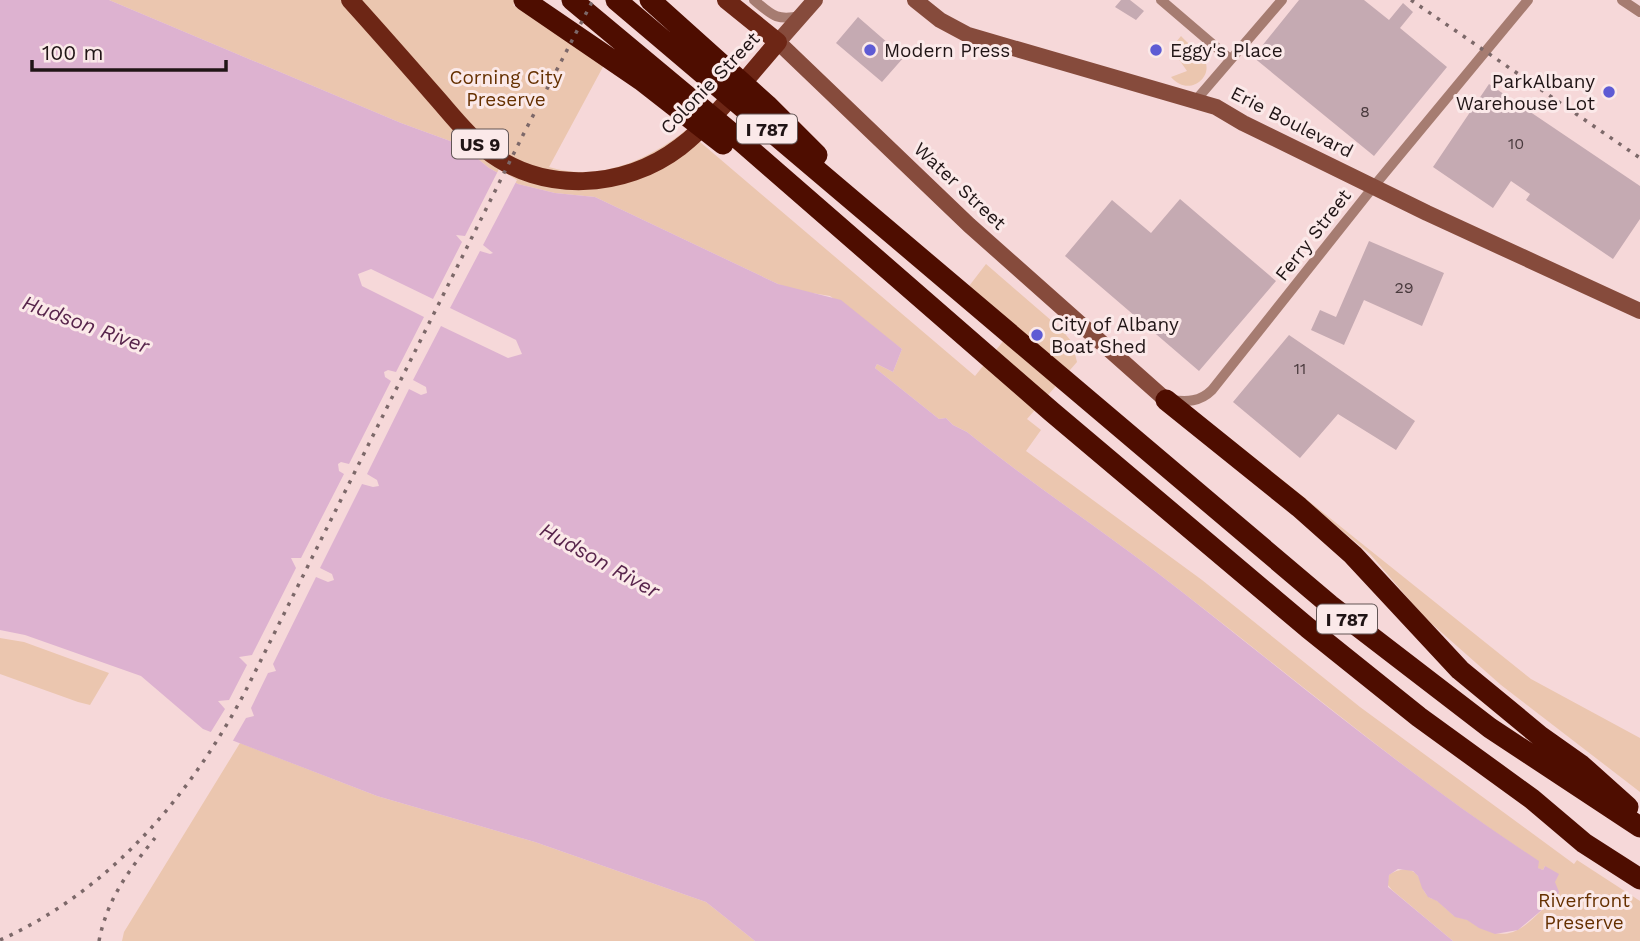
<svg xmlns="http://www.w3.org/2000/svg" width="1640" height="941" font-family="'Work Sans',sans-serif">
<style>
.green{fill:#ebc6af}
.water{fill:#ddb2d0}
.pier{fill:#f6d8d9}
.building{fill:#c5aab2}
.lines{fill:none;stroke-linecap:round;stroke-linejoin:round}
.street{stroke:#a67c71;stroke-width:10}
.secondary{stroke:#864b3c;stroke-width:16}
.primary{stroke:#6d2615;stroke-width:18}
.highway{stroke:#4e0d00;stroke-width:21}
.rail{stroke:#7c6869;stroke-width:3.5;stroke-dasharray:3.5 7;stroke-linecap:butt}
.poi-dot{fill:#5e5bd4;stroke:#fbe9e9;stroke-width:2.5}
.labels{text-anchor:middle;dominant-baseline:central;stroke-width:6;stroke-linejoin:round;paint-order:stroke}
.number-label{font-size:16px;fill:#493a3d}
.shield{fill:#fbe9e9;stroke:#625555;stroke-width:2}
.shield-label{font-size:18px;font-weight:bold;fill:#201516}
.poi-label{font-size:19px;fill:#201516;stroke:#fbe9e9;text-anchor:start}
.park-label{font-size:19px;fill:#653000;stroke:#fbe9e9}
.street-label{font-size:19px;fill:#201516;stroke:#fbe9e9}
.water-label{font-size:21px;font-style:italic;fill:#58254c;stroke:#fbe9e9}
</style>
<rect width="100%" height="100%" fill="#f6d8d9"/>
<path class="green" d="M109,0H519L513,5L604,65L549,167C598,182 647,161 686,130L975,376L1013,329L966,290L986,264L1060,328L1072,342L1077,362L1027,419L1041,430L1026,451L1202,580L1360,707L1574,864L1577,860L1640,901V941H1453L1392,890L1387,884L1389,875C1397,869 1411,866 1418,876C1423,882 1421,889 1427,895C1431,900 1431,897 1436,900C1442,904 1447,910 1453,915C1457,918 1463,918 1468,920C1483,928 1494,938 1513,932C1529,926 1542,908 1556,898L1555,883L1545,866L1543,870L1537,868L1538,861C1404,773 1282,668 1155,571C1093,524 1028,481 967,432L953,425L946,418L939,419L875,368L877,364L893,372L902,349L830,296L794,290L778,284L595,197L555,193L518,184L489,168L461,145L401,123Z
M1181,36C1188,44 1200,52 1205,61C1213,77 1189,98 1171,77L1187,71L1171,48Z
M1210,422L1531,679L1640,738V792L1501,685L1424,617L1370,554Z
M0,638L24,642L109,673L90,705L78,702L0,674Z
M240,743L377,796L535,842L706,902L755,941H122L124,932Z"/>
<path class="water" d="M0,0H109L401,123L461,145L489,168L518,184L555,193L595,197L778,284L841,300L902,349L893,372L877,364L875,368L939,419L946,418L953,425L967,432C1028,481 1093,524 1155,571C1282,669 1404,773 1539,861L1538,868L1543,870L1545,866L1559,874L1555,882L1559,892L1556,898L1518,930L1495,934L1479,928L1467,920L1455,917L1437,901L1428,897L1422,888L1418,876L1413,871L1398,869L1389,875L1388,887L1453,941H755L706,902L535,842L377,796L203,729L141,676L25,635L0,630Z"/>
<path class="pier" d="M499,169L517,180L483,245L493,253L490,254L480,251L450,308L516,340L522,354L508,358L441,326L413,380L426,387L427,393L421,395L409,389L367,474L377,480L379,486L373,487L362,484L320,568L332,574L334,580L328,582L316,577L273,664L276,671L268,673L251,708L254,716L246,718L231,744L209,735L225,709L218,701L229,700L247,665L239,657L252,655L296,568L291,558H301L344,474L339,471L338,464L341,462L349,464L391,381L385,377L384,372L388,370L396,372L424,317L362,286L358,274L371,269L433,299L462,242L456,235L465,236Z"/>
<path class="building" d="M1121,0H1130L1144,11L1136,20L1115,7Z
M1299,0H1364L1389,20L1403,3L1413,12L1400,28L1447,67L1374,156L1253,57Z
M858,17L904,57L882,82L836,43Z
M1489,84L1640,186V219L1613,259L1526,200L1530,194L1511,181L1493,208L1433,167Z
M1180,199L1276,281L1199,371L1065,256L1112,200L1151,233Z
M1369,241L1444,273L1422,326L1364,300L1344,345L1311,330L1320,310L1336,317Z
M1289,335L1415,421L1396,450L1338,414L1300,458L1233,402Z"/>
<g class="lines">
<path class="street" d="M754,0C772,15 776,21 800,16
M1161,0L1230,59
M1622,0L1640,12
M1196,100L1282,0
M1171,400C1187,402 1200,402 1212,390L1374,186L1528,0"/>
<path class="secondary" d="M815,0L778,42L969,225L1166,400
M915,0L940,20L968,35L1216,107L1243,123L1427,213L1640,311"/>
<path class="primary" d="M350,0C379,32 407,64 435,96C451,114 467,135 486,150C542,194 624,190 680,147C713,122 749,75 778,42L726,0"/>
<path class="highway" d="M524,0L641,80L723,144
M572,0L728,130L1052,412L1308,628L1419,717L1532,799L1584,843L1640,879
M616,0L1330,605L1490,728L1640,827
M650,0L767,105L817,155
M1166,400L1299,507L1353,555L1460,670L1540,736L1581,765L1628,807"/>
<path class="rail" d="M1411,0L1640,158
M0,940C110,891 190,796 245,692L523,135L593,0
M99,941C107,899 129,870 155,838"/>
</g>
<g class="poi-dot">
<circle cx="870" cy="50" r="7"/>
<circle cx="1156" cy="50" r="7"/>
<circle cx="1609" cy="92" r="7"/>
<circle cx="1037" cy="335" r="7"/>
</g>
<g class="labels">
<g class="number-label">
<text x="1365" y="111">8</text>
<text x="1516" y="143">10</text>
<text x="1404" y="287">29</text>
<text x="1300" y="368">11</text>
</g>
<g class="shield">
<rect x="737" y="114.5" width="60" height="29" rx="5"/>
<rect x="452" y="129.5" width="56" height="29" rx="5"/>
<rect x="1317" y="604.5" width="60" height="29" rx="5"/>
</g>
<g class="shield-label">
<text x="767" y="129">I 787</text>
<text x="480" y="144">US 9</text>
<text x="1347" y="619">I 787</text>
</g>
<g class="poi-label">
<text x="884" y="50">Modern Press</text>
<text x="1170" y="50">Eggy's Place</text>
<text x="1595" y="81" text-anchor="end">ParkAlbany<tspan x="1595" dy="22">Warehouse Lot</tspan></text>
<text x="1051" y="324">City of Albany<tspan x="1051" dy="22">Boat Shed</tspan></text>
</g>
<g class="park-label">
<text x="506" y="77">Corning City<tspan x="506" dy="22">Preserve</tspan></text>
<text x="1584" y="900">Riverfront<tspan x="1584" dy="22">Preserve</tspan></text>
</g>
<g class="street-label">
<text transform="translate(710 83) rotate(-46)">Colonie Street</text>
<text transform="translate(1292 122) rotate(27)">Erie Boulevard</text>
<text transform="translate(960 186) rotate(43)">Water Street</text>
<text transform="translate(1313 235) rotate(-52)">Ferry Street</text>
</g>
<g class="water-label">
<text transform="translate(86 324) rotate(20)">Hudson River</text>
<text transform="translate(600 560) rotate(29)">Hudson River</text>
</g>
</g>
<path d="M32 60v10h194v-10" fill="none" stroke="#201516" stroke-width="3.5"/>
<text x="42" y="60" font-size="21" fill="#201516" stroke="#fbe9e9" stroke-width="5" paint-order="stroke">100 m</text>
</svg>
